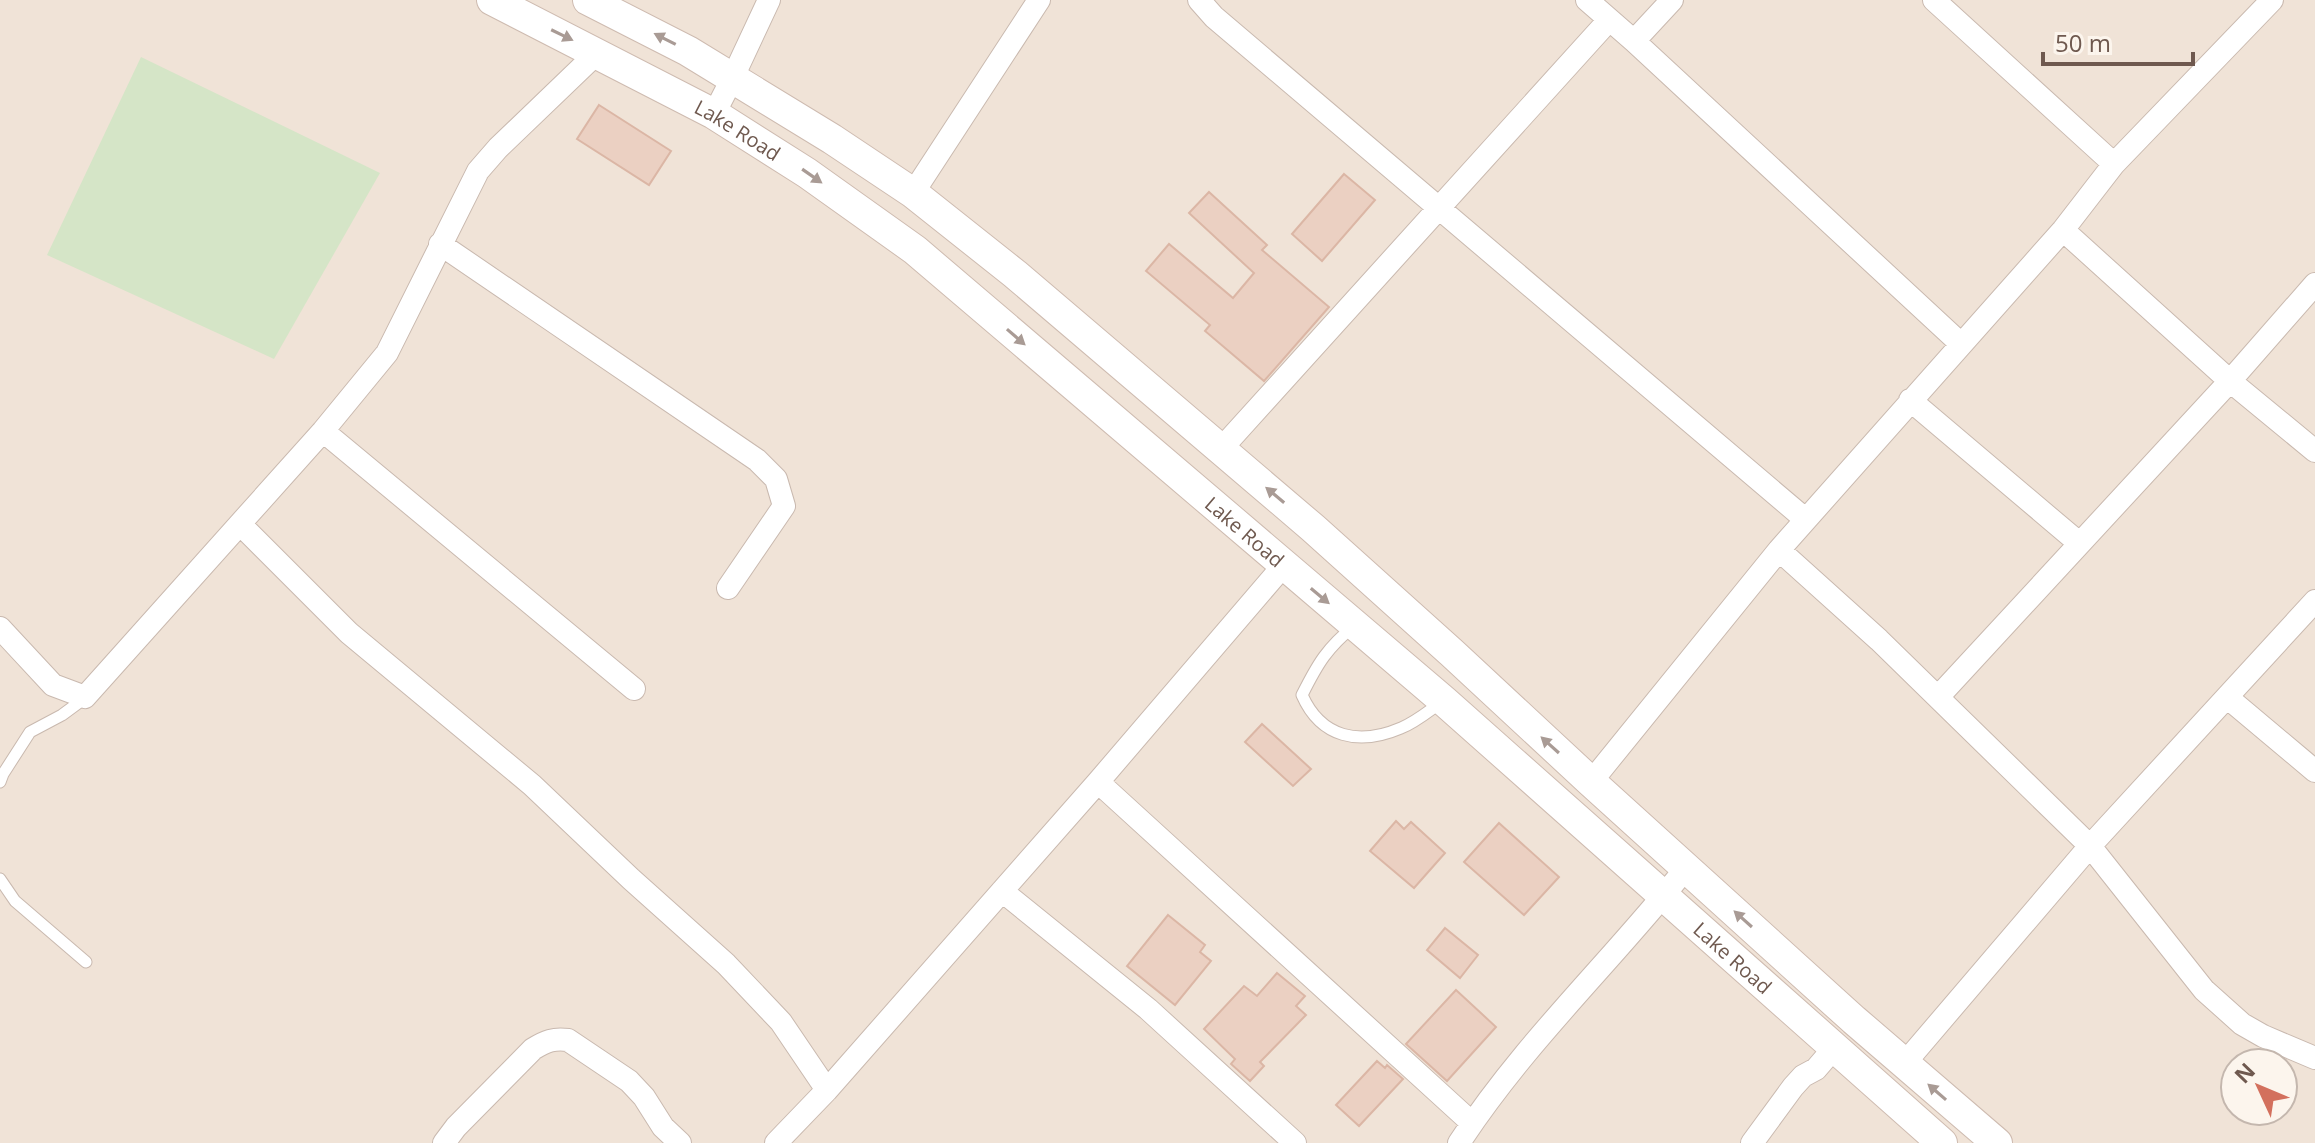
<svg xmlns="http://www.w3.org/2000/svg" width="2315" height="1143" font-family="'Open Sans',sans-serif">
<style>
.residential{fill:#f0e3d7;fill-rule:evenodd}
.green{fill:#d5e5c7}
.building{fill:#ebd0c2;stroke:#dbb6a5;stroke-width:2}
.lines{fill:none;stroke-linecap:round;stroke-linejoin:round}
.lane-casing{stroke:#c9b9af;stroke-width:13}
.street-casing{stroke:#c9b9af;stroke-width:24}
.secondary-casing{stroke:#cebbb0;stroke-width:32}
.lane{stroke:#fff;stroke-width:11}
.street{stroke:#fff;stroke-width:22}
.secondary{stroke:#fff;stroke-width:30}
.oneway{fill:#a99b95}
.labels{text-anchor:middle;dominant-baseline:central;stroke-width:7;stroke-linejoin:round;paint-order:stroke}
.street-label{font-size:20px;fill:#6f594f;stroke:#fcf5ed}
</style>
<rect width="100%" height="100%" fill="#f9f1e7"/>
<path class="residential" d="M0,0H2315V1143H0ZM2235,1063H2283V1111H2235Z"/>
<path class="green" d="M141,57L380,173L274,359L47,255Z"/>
<path class="building" d="M599,105L671,151L649,185L577,139Z
M1344,174L1375,200L1322,261L1292,234Z
M1209,192L1267,245L1262,250L1329,307L1264,381L1205,331L1210,325L1146,271L1169,244L1233,298L1254,273L1189,213Z
M1262,724L1311,769L1293,786L1245,742Z
M1396,821L1404,829L1411,822L1445,853L1414,888L1370,851Z
M1499,823L1559,877L1524,915L1464,862Z
M1168,915L1205,945L1200,952L1211,961L1175,1005L1127,966Z
M1445,928L1478,955L1460,978L1427,950Z
M1277,973L1305,996L1296,1006L1306,1015L1260,1062L1264,1066L1250,1081L1231,1064L1235,1059L1204,1029L1244,986L1257,996Z
M1456,990L1496,1027L1447,1081L1406,1044Z
M1377,1061L1385,1068L1387,1065L1403,1079L1359,1126L1336,1105Z"/>
<g class="lines">
<defs>
<path id="lane" d="M1355,625C1327,648 1318,663 1302,695C1321,738 1359,746 1401,728C1416,722 1430,710 1443,701
M0,782L3,774L30,732L62,715L85,698
M0,879L15,901L86,962"/>
<path id="street" d="M1199,0L1214,17L1805,519
M1587,0L1634,41L1961,344
M1934,0L2114,164
M1634,41L1672,0
M714,114L733,77L769,0
M913,193L1039,0
M2063,230L2230,381L2315,451
M440,244L757,460L776,479L784,506L728,588
M1910,400L2079,543
M323,431L634,689
M1221,449L1609,20
M240,524L349,633L532,785L631,879L726,964L781,1022L827,1090
M1779,550L1879,640L2090,846L2204,990L2242,1024L2263,1036L2315,1058
M0,628L53,685L85,697L323,431L387,353L478,171L498,148L597,53
M1938,697L2230,381L2315,284
M2228,698L2315,771
M1098,782L1472,1123
M1591,782L1779,550L2063,230L2114,164L2272,0
M1002,891L1148,1009L1295,1143
M1904,1064L2090,846L2315,601
M444,1143L456,1127L533,1049C546,1041 554,1038 568,1040L629,1081L644,1097L663,1127L680,1143
M776,1143L827,1090L1098,782L1283,566
M1459,1143C1524,1043 1612,961 1686,868
M1752,1143L1793,1087L1803,1076L1816,1069L1834,1048"/>
<g id="secondary">
<path id="s1" d="M492,0L714,114L807,173L915,250L1444,701L1942,1143"/>
<path d="M588,0L688,51L832,139L913,193L1015,274L1313,528L1452,653L1591,782L1854,1020L1997,1143"/>
</g>
</defs>
<use href="#lane" class="lane-casing"/>
<use href="#street" class="street-casing"/>
<use href="#secondary" class="secondary-casing"/>
<use href="#lane" class="lane"/>
<use href="#street" class="street"/>
<use href="#secondary" class="secondary"/>
</g>
<defs><path id="oneway-solid" d="M-6-.8H1V-3.2L6.5 0L1 3.2V.8H-6Z" transform="scale(2)"/></defs>
<g class="oneway">
<use href="#oneway-solid" transform="translate(562 35) rotate(26)"/>
<use href="#oneway-solid" transform="translate(665 39) rotate(-153)"/>
<use href="#oneway-solid" transform="translate(812 176) rotate(35)"/>
<use href="#oneway-solid" transform="translate(1016 337) rotate(41)"/>
<use href="#oneway-solid" transform="translate(1275 495) rotate(-140)"/>
<use href="#oneway-solid" transform="translate(1320 596) rotate(40)"/>
<use href="#oneway-solid" transform="translate(1550 745) rotate(-138)"/>
<use href="#oneway-solid" transform="translate(1743 919) rotate(-138)"/>
<use href="#oneway-solid" transform="translate(1937 1092) rotate(-139)"/>
</g>
<g class="labels">
<g class="street-label">
<text stroke="none"><textPath href="#s1" startOffset="278">Lake Road</textPath></text>
<text stroke="none"><textPath href="#s1" startOffset="926">Lake Road</textPath></text>
<text stroke="none"><textPath href="#s1" startOffset="1574">Lake Road</textPath></text>
</g>
</g>
<g transform="translate(2259 1087) rotate(314)"><circle r="38" fill="#fcf5ed" stroke="#c4b7ae" stroke-width="2"/>
<path d="M0-6L14 30L0 20L-14 30Z" fill="#d3705d"/>
<text y="-12" font-size="22" font-weight="bold" text-anchor="middle" fill="#6f594f">N</text>
</g>
<path d="M2043 52v12h150v-12" fill="none" stroke="#6f594f" stroke-width="4"/>
<text x="2055" y="52" font-size="24" fill="#6f594f" stroke="#fcf5ed" stroke-width="6" paint-order="stroke">50 m</text>
</svg>
